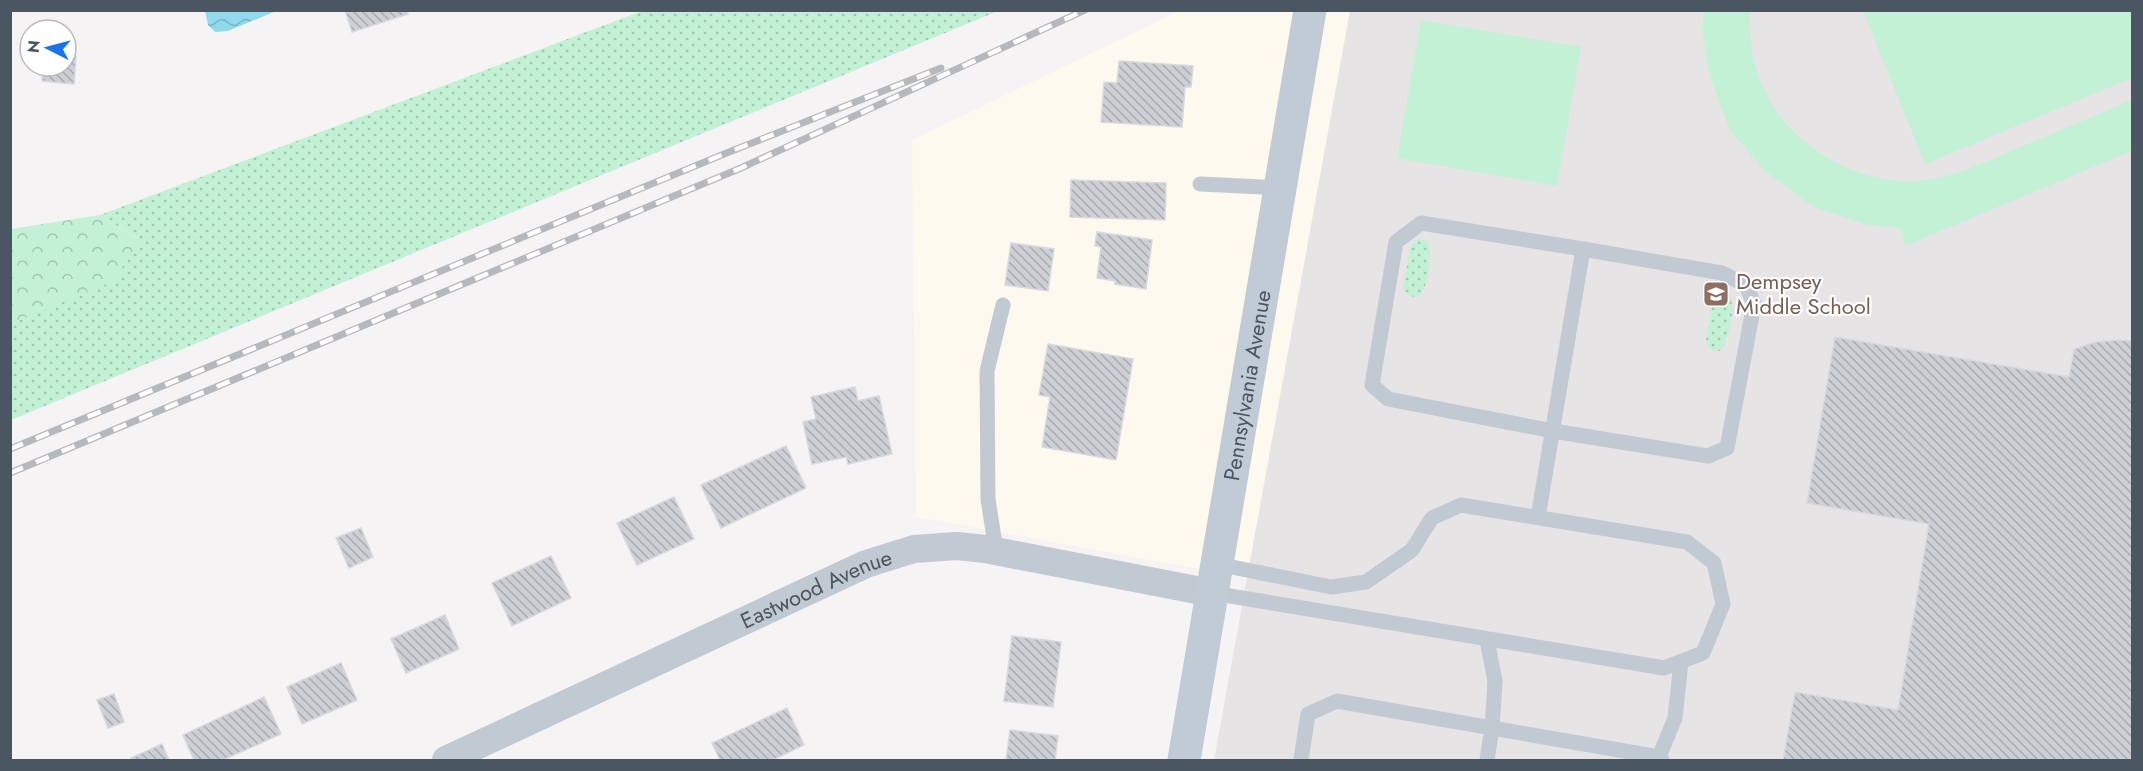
<svg xmlns="http://www.w3.org/2000/svg" width="2143" height="771" font-family="Jost,sans-serif">
<style>
.commercial{fill:#fdf9ef}
.education{fill:#e6e4e5}
.grass{fill:url(#grass-dots)}
.forest{fill:url(#forest-crowns)}
.pitch{fill:#c3f1d5}
.water{fill:url(#water-waves)}
.building{fill:url(#building-back-hatch);stroke:#d7d9de;stroke-width:1.5}
.lines{fill:none;stroke-linecap:round;stroke-linejoin:round}
.lane{stroke:#c1cad2;stroke-width:15}
.street{stroke:#c1cad2;stroke-width:28}
.secondary{stroke:#c1cbd6;stroke-width:33}
.rail-casing{stroke:#b5b8bd;stroke-width:7}
.rail{stroke:#fff;stroke-width:4.5;stroke-dasharray:14;stroke-linecap:butt}
.labels{text-anchor:middle;dominant-baseline:central;stroke-width:4.5;stroke-linejoin:round;paint-order:stroke}
.education-label{font-size:22px;fill:#785e54;stroke:#fff;text-anchor:start}
.street-label{font-size:22px;fill:#4a5661;stroke:#fff}
</style>
<defs>
<pattern id="grass-dots" width="8" height="8" patternUnits="userSpaceOnUse" patternTransform="scale(1.5)"><rect width="8" height="8" fill="#c3f1d5"/><path d="M2 2h.1M6 6h.1" fill="none" stroke="#a0c6b0" stroke-width="1.8" stroke-linecap="round"/></pattern>
<pattern id="forest-crowns" width="20" height="18" patternUnits="userSpaceOnUse" patternTransform="scale(1.5)"><rect width="20" height="18" fill="#c3f1d5"/><path d="M2 6a3 3 0 1 1 6 0M12 15a3 3 0 1 1 6 0" fill="none" stroke="#a0c6b0"/></pattern>
<pattern id="water-waves" width="16" height="10" patternUnits="userSpaceOnUse" patternTransform="scale(1.5)"><rect width="16" height="10" fill="#90daee"/><path d="M0 5q4-4 8 0t8 0" fill="none" stroke="#78b4c4"/></pattern>
<pattern id="building-back-hatch" width="6" height="6" patternUnits="userSpaceOnUse" patternTransform="scale(1.5)"><rect width="6" height="6" fill="#cdcfd5"/><path d="M-1 5l2 2M0 0l6 6M5-1l2 2" fill="none" stroke="#a8abb0"/></pattern>
</defs>
<rect width="100%" height="100%" fill="#f5f3f3"/>
<path class="commercial" d="M1179,11H1350L1247,578L916,517L912,140Z"/>
<path class="education" d="M1350,11H2132V760H1214Z"/>
<path class="grass" d="M642,11H998L11,420V324L138,239L100,215Z
M1421,239L1427,241C1434,251 1428,290 1418,297L1408,296L1403,287L1411,246L1416,240Z
M1718,293L1729,294C1737,304 1729,342 1720,351L1710,349L1706,341L1713,300Z"/>
<path class="forest" d="M100,215L139,240L114,281L11,324V229Z"/>
<path class="pitch" d="M1704,11H1751C1745,50 1762,99 1790,128C1826,165 1880,189 1934,179C1965,173 1994,158 2023,146C2060,131 2096,115 2132,100V151L1905,246L1900,228L1868,225L1814,207L1765,171L1730,130L1710,77L1702,29Z
M1863,11H2132V78L1925,164Z
M1421,20L1581,47L1557,186L1397,158Z"/>
<path class="water" d="M205,11V10L276,11L228,31L215,32L208,25Z"/>
<path class="building" d="M345,10H407L408,14L352,32Z
M66,56H76L74,84L42,81L43,66H66Z
M1119,61L1193,66L1191,87H1185L1182,127L1101,122L1104,82L1117,83Z
M1071,180L1166,183L1165,220L1070,217Z
M1097,232L1152,240L1146,289L1115,284V281L1097,278L1101,247L1095,246Z
M1011,243L1054,249L1048,291L1005,285Z
M1835,337L2069,377L2074,349L2096,342L2118,340L2132,341V760H1783L1795,692L1898,710L1929,524L1807,503Z
M1048,344L1133,359L1116,460L1042,447L1050,397L1039,395Z
M855,387L858,401L879,396L892,454L848,464L846,457L812,464L803,422L816,419L811,397Z
M786,446L806,488L721,528L701,485Z
M674,497L694,539L637,565L617,523Z
M361,528L373,557L349,568L336,538Z
M551,556L571,598L512,626L492,583Z
M445,615L459,649L406,673L391,639Z
M1012,636L1061,642L1053,707L1004,701Z
M341,663L357,700L302,724L287,687Z
M114,694L124,722L108,728L97,700Z
M264,697L281,734L223,760H194L183,735Z
M787,708L804,745L775,759L776,760H720L712,743Z
M1010,730L1058,736L1055,760H1006Z
M162,744L169,760H132L131,758Z"/>
<g class="lines">
<path class="lane" d="M1200,184L1280,188
M1538,517L1583,249L1722,273L1746,285L1754,304L1727,448L1708,456L1553,431L1388,399L1372,385L1396,242L1421,223L1583,249
M996,551L988,499L987,371L1003,305
M1212,593L1664,668L1703,653L1723,604L1714,563L1687,542L1461,505L1432,518L1412,550L1366,582L1331,587L1217,564
M1659,757L1675,718L1681,662
M1301,760L1308,714L1337,701L1659,757L1662,760
M1487,760L1492,728L1495,681L1487,640"/>
<path class="street" id="s1" d="M446,760L866,564L914,549L957,546L985,549L1212,593"/>
<path class="secondary" id="s2" d="M1184,760L1310,10"/>
<defs>
<path id="rail" d="M10,449L724,154L941,68
M10,473L741,168L1085,10"/>
</defs>
<use href="#rail" class="rail-casing"/>
<use href="#rail" class="rail"/>
</g>
<defs>
<symbol id="school-square" viewBox="-11 -11 22 22"><rect x="-9" y="-9" width="18" height="18" rx="4" fill="#8d6e63" stroke="#fff"/><path d="M0-5L7-2L0 1L-7-2ZM-4 1L0 2.5L4 1V4Q0 6-4 4Z" fill="#fff"/></symbol>
</defs>
<g fill-rule="evenodd">
<use href="#school-square" x="1701" y="279" width="30" height="30"/>
</g>
<g class="labels">
<g class="education-label">
<text x="1736" y="281">Dempsey<tspan x="1736" dy="25">Middle School</tspan></text>
</g>
<g class="street-label">
<text stroke="none"><textPath href="#s2" startOffset="380">Pennsylvania Avenue</textPath></text>
<text stroke="none"><textPath href="#s1" startOffset="408">Eastwood Avenue</textPath></text>
</g>
</g>
<rect width="2143" height="771" fill="none" stroke="#4a5661" stroke-width="24"/>
<g transform="translate(48 48) rotate(276)"><circle r="28" fill="#ffffff" stroke="#b7bbc0" stroke-width="1.5"/>
<path d="M0-4.5L10 22L0 15L-10 22Z" fill="#1a73e8"/>
<text y="-9" font-size="16" font-weight="bold" text-anchor="middle" fill="#4a5661">N</text>
</g>
</svg>
